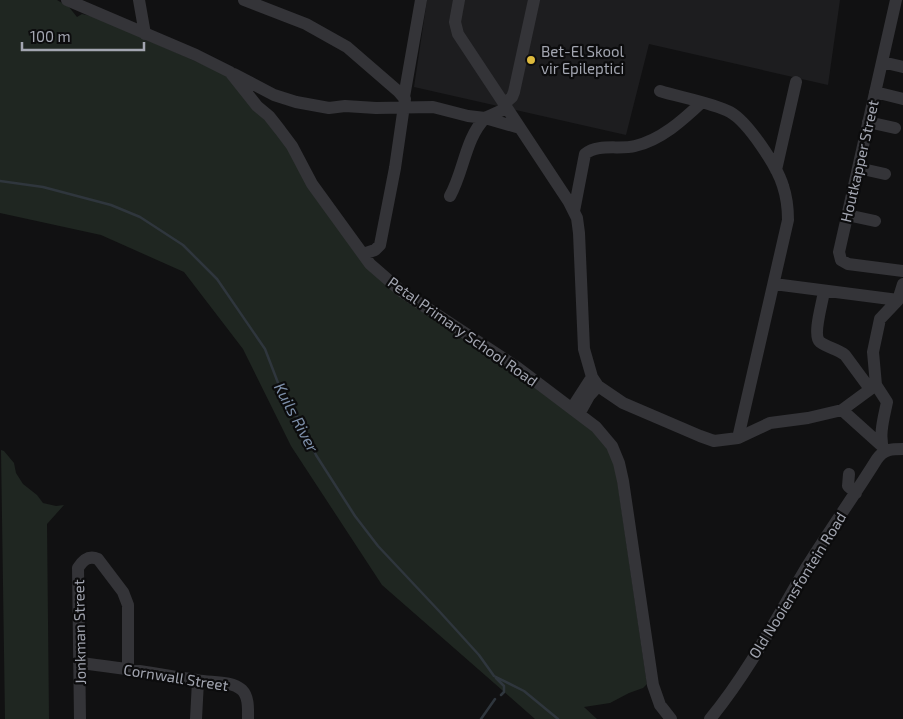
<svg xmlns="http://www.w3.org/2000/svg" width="903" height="719" font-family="'Exo 2',sans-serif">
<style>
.built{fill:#1d1d1f}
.green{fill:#1f2621}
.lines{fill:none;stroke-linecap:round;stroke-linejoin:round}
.stream{stroke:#2f363d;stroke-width:2.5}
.minor{stroke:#343438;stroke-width:12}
.poi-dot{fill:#deba3d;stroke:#0c0c0d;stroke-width:2}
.labels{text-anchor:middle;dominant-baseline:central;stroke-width:4.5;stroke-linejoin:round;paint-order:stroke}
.poi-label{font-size:15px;fill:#a3a6b1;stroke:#0c0c0d;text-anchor:start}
.street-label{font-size:15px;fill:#a3a6b1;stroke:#0c0c0d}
.water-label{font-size:16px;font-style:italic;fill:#7d8fa9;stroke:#0c0c0d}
</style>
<rect width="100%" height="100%" fill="#111112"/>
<path class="built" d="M427,0H840L828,85L649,44L626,135L414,87Z"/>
<path class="green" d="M0,0H57L69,7L77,17L82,14L95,17L227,75L270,121L361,255L451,328L544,394L595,432L614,458L647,684L643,688L629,693L610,703L584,707L597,719H535L382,585L291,446L243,349L184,272L101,235L0,213Z
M1,450L4,451L14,463L16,473L23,484L37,495L43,503L56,506L64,505L47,524L49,719H5Z"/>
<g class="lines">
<path class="stream" d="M0,181L43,187L111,205L140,217L183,245L217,279L265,349L280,388L297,417L316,455L355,516L378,546L439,611L479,655L494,676L524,691L558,719
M496,678L504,686V692L501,695
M481,719L495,699"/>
<path class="minor" d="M67,0L196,55L230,72L257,106L269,116L280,130L292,146L312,184L370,264L401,291L518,368L596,427L612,446L619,463L623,481L653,685L660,705L671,719
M139,0L145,34
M244,0L306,24L347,47L399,92L405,99L395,168L380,245L375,250L363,254
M459,0L455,22L458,34L569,202L577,218L579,233L584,349L592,377L598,386L623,403L700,436L714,441L738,438L770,423L808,418L842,410L876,385
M896,0L839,252L841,260L848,264L903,271
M882,62L903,67
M234,74L274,95L296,102L329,108L345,106L376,108L433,107L468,116L485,118L507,108
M660,91C679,97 713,103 730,112C748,122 777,166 783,186C787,198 788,208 788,220L738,438
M875,92L903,99
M404,97L421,0
M504,104L512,97L514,92L534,0
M868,122L895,128
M858,168L885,174
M776,170L796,82
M450,196C464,171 465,139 485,118L520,128
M574,211L585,154C598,143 620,150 635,146C661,140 683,120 701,103
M847,215L875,221
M774,284L898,300
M824,291C823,301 812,335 820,342C828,348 838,349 845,355L870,389
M572,408L592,377
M842,410L882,446
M579,414L589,396L598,386
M884,452C878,436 884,417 887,402L876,385L873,352L880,319L898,300L903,284
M849,474L848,486L856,493
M79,663C119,667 158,674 197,680C211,683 231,680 242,690C249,697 248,709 248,719
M80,719L78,568C83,560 89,555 98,559L123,592L128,605V668
M196,719L198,681
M710,719C748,673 776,619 806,568C829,531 854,496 877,459C884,449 892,449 903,449"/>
</g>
<circle class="poi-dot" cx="531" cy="60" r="5"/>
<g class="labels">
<g class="poi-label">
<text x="541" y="51">Bet-El Skool<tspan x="541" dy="17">vir Epileptici</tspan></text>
</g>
<g class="street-label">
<text transform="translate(859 161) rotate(-77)">Houtkapper Street</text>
<text transform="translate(463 331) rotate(35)">Petal Primary School Road</text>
<text transform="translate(797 585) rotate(-58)">Old Nooiensfontein Road</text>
<text transform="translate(79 632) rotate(-91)">Jonkman Street</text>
<text transform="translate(176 677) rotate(9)">Cornwall Street</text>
</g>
<g class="water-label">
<text transform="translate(297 417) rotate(62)">Kuils River</text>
</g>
</g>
<path d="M22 42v8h122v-8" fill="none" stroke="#a3a6b1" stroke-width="2.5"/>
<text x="30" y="42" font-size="15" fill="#a3a6b1" stroke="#0c0c0d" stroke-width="4" paint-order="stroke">100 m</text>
</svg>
